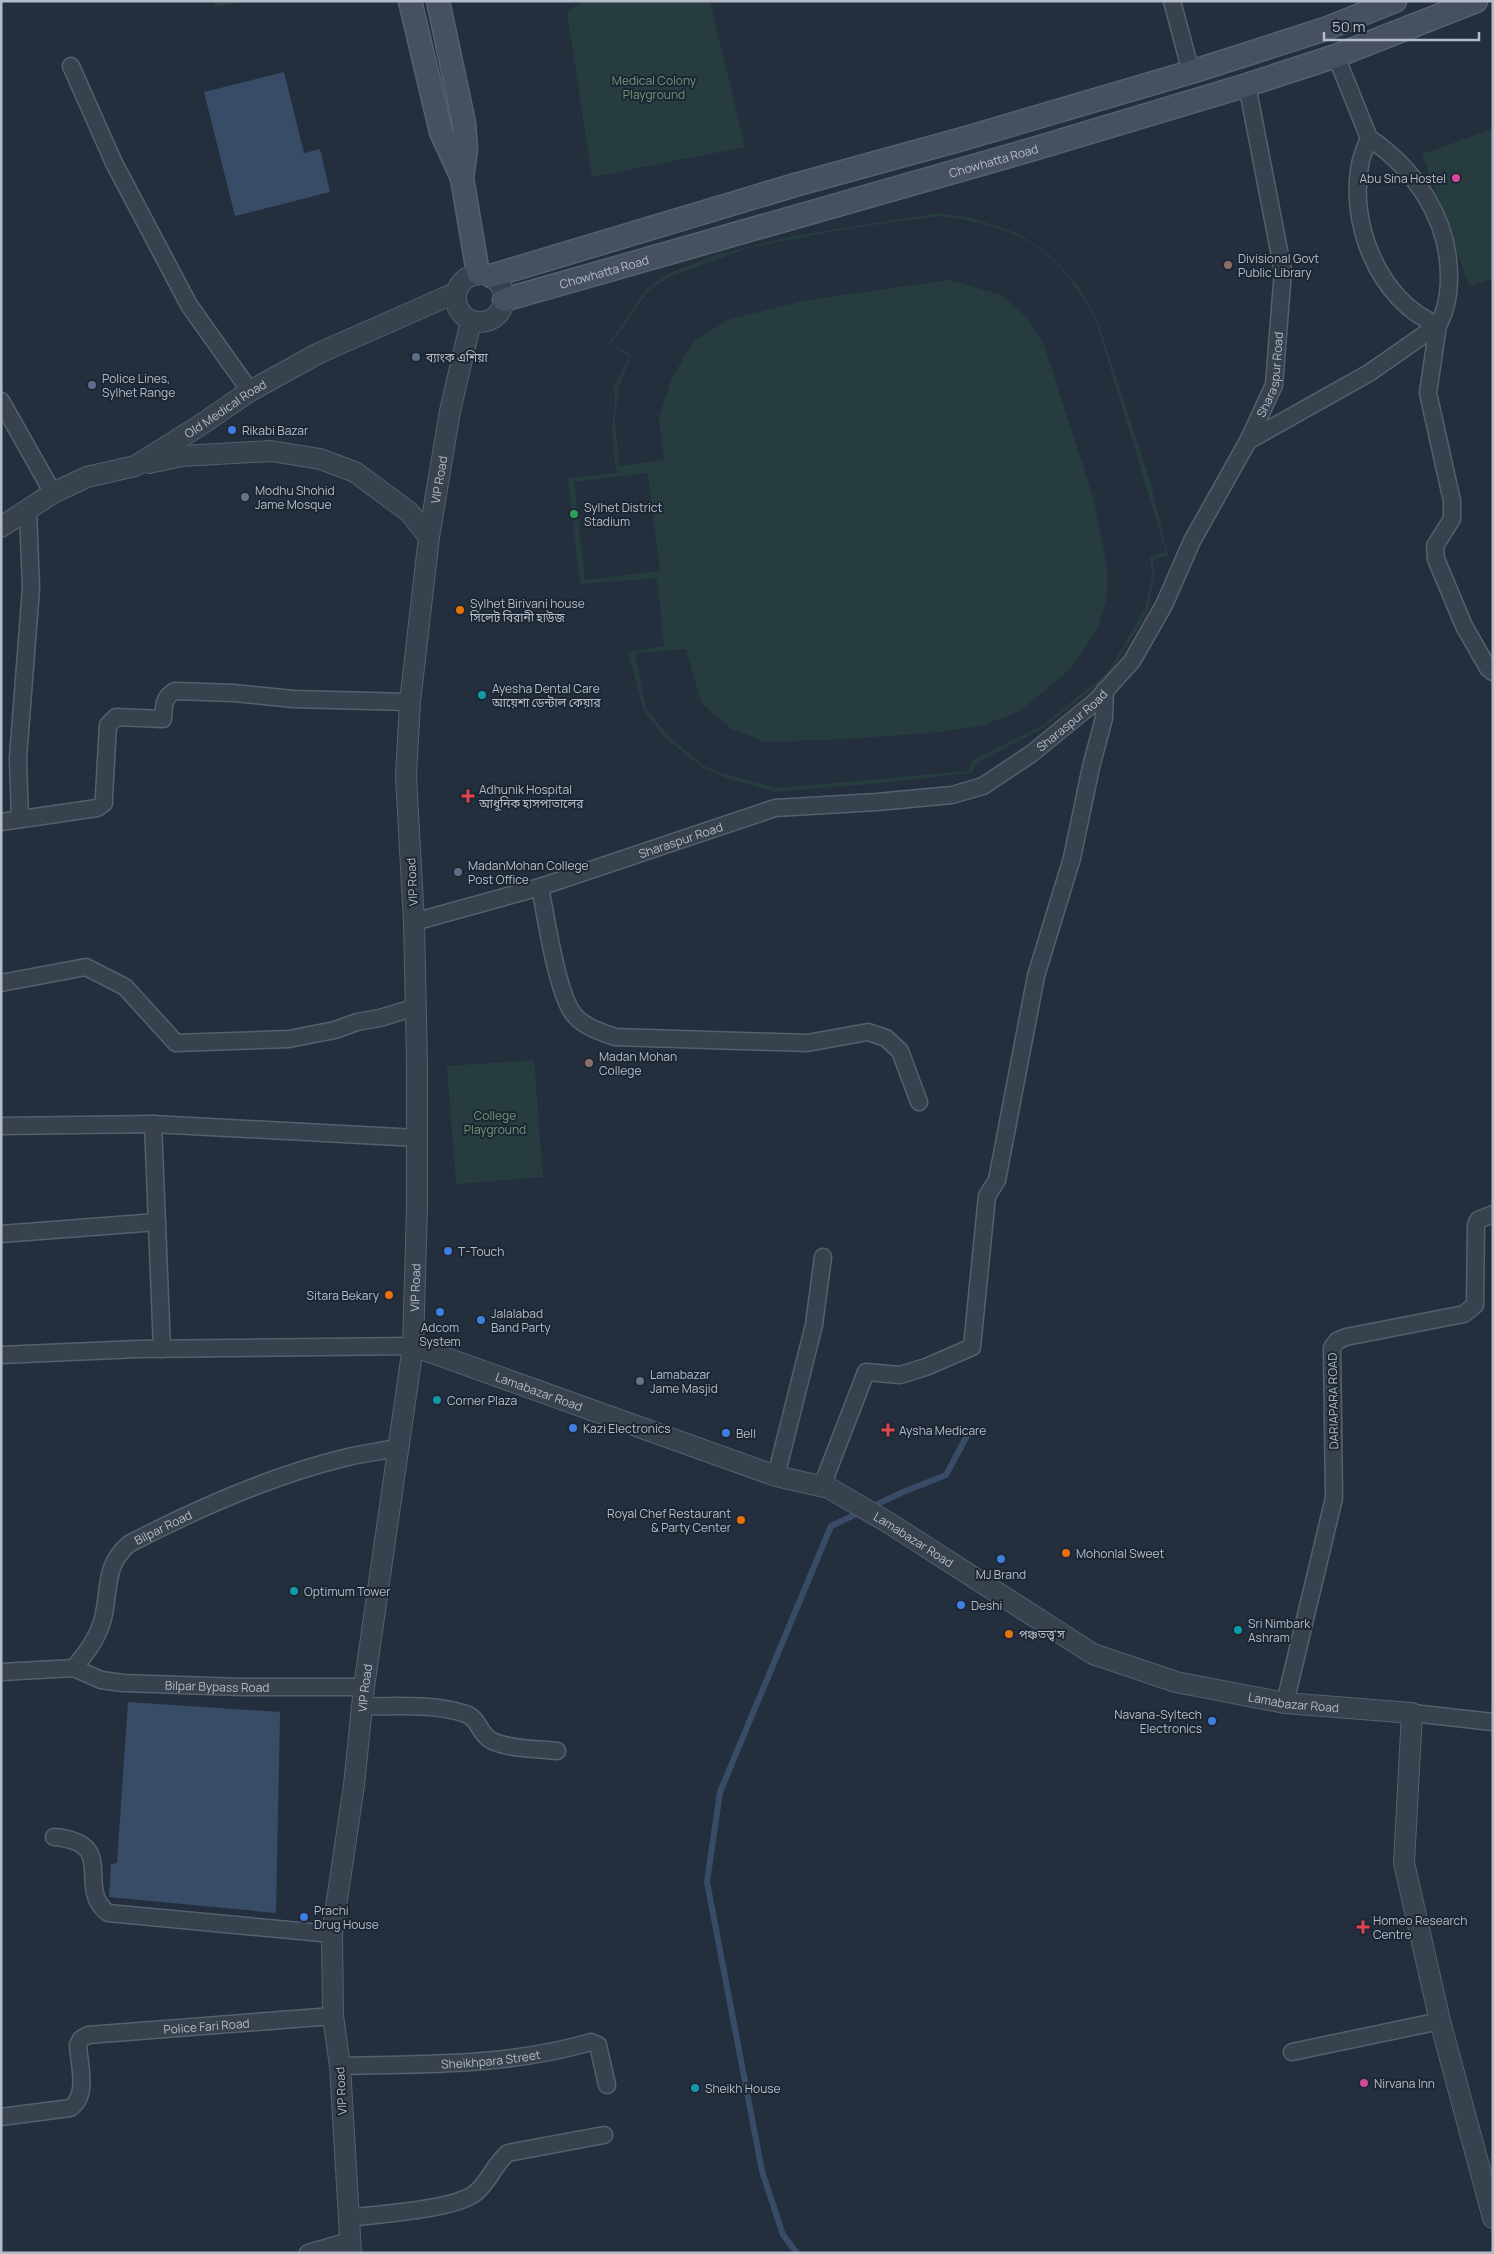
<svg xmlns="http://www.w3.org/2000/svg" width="1494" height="2254" font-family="Manrope,'Noto Sans Bengali',sans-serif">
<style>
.green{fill:#263c3f;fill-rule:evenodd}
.water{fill:#394c67}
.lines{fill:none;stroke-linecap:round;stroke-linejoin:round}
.stream{stroke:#394c67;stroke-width:6}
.minor-casing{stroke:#565f6c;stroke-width:19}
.tertiary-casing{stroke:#565f6c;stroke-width:22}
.secondary-casing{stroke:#565f6c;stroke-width:25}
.minor{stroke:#38414e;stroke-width:16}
.tertiary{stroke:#38414e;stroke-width:20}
.secondary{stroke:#465061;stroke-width:22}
.hotel-dot{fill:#d1479c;stroke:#1d2633;stroke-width:2}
.education-dot{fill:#8d6e63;stroke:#1d2633;stroke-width:2}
.service-dot{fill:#5c6f8a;stroke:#1d2633;stroke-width:2}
.shop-dot{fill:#3f7fe0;stroke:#1d2633;stroke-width:2}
.worship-dot{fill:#6b7280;stroke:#1d2633;stroke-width:2}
.leisure-dot{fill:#2e9e5b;stroke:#1d2633;stroke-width:2}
.food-dot{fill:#e8710a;stroke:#1d2633;stroke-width:2}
.culture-dot{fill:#0f9aa8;stroke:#1d2633;stroke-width:2}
.health-dot{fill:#e0444e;stroke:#1d2633;stroke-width:2}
.labels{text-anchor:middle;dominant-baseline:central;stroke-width:4;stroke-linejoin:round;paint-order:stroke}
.park-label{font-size:12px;fill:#6b9a76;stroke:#1d2633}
.street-label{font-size:12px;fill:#b4bcc9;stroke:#1d2633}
.poi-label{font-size:12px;fill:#b4bcc9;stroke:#1d2633;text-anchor:start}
</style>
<rect width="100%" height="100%" fill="#242f3e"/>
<path class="green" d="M214,1H251L215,7Z
M582,1H710L745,147L592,177L567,12Z
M1493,129V278L1469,286L1422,154Z
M940,213L972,218L1017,233L1049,254L1078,285L1097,319L1150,481L1168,555L1153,560L1154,575L1148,611L1109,675L1045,727L978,762L971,773L870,784L775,792L724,777L703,768L665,738L644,711L628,652L664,646L657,578L580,584L568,478L616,473L612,431L615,404L614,387L629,357L609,343L647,288L668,274L715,255L792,236ZM939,216C977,220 1016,230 1046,254C1067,271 1081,297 1095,318L1166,552L1150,556L1152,575L1145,609L1108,672L1043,725L973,760L968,771L777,788L725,774L704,766L668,735L646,709L635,653L686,649L701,702L714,715L732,729L765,742L847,739L940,732L981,726L1020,711L1067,672L1081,655L1098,627L1107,598V567L1093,497L1044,345L1028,319L1002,295L949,280L808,300L728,320L694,341L672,377L659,418L664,460L619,466L615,419L619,387L631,355L611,344L650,289L670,277L748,248L851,228ZM648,473L660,571L585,580L574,482Z
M534,1060L543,1177L456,1184L447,1066Z"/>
<path class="water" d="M284,72L304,153L320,149L330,192L235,216L204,92Z
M128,1702L280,1712L276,1913L109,1897L111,1864L117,1863Z"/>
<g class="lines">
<path class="stream" d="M797,2253L783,2235L762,2171L707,1882L720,1792L831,1526L903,1492L946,1475L969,1432"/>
<defs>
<g id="minor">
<path d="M1172,1L1191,72"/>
<path d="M1336,56L1369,138"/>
<path d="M71,66L114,163L189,305L250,391"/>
<path d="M1369,138C1415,169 1449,219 1449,276C1449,293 1447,310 1438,325C1378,301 1347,221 1361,160C1363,153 1366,145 1369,138Z"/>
<path d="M1438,325L1428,393L1452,501V519L1435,546L1436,559L1464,626L1488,668L1493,672"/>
<path d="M1,401L53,493"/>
<path d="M1248,441L1369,373L1438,325"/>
<path d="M20,819L18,758L31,588L28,510"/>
<path d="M1,822L97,808L104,803V796L108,725L116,717L163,719C164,707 163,697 175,691L234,693L293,699L410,702"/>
<path d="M540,887C546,916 557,996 575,1016C585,1027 601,1032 615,1037L807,1043L868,1032L886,1038L900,1051L919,1102"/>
<path id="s1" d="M414,922L540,887L775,808L877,802L952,795L983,786L1031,754L1096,701L1132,661L1164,605L1192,541L1248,441L1274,385L1283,271L1247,85"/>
<path d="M1,983L86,967L125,987L176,1043L289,1039L335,1030L357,1022L380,1018L416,1007"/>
<path d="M153,1124L162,1349"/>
<path d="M1,1126L153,1124L417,1138"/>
<path d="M1,1234L157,1222"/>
<path d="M1,1355L138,1349L413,1346"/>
<path d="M776,1476L814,1325L823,1257"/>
<path d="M822,1486L866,1372L900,1375L926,1367L972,1347L987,1196L997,1180L1036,976L1072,858L1091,767L1104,718L1105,690"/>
<path id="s2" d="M74,1668L101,1680L123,1683L240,1687H364"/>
<path id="s3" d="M1,1672L74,1668C86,1653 96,1641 102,1622C111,1592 102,1567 129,1544C198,1508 272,1475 348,1457C365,1453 383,1451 400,1447"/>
<path d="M1285,1703L1334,1498L1332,1348L1337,1341L1346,1337L1464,1314L1475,1305L1476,1225L1478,1220L1493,1214"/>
<path d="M362,1706C396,1707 434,1703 466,1714C478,1718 479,1732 489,1739C503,1749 539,1749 557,1751"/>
<path d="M1412,1713L1493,1722"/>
<path d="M54,1837C120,1843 74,1887 108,1913L332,1934"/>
<path d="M1292,2052L1440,2021"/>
<path id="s4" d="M340,2066C425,2064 509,2066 591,2042L598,2045L607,2085"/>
<path id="s5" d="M1,2117L70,2108C89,2096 79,2064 78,2045L81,2039L88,2035L333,2016"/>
<path d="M348,2218C378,2214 451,2210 474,2194C489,2183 494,2164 508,2153L604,2135"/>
<path d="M308,2253L349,2241"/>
</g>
<g id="tertiary">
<circle cx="480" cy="298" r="24"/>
<path d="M149,463L182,456L271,451L320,459L355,472L409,512L429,537"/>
<path id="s6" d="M1,527L53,493L87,477L135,466L199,426L250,391L319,353L455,293"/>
<path id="s7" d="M413,1346L776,1476L829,1488L889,1523L1093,1654L1176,1682L1285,1703L1412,1713L1404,1863L1440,2021L1493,2218"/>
<path id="s8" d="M351,2253L340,2066L333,2016L332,1934L354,1785L364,1687L413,1346L417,1207V1062L414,922L406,776L410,702L429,537L450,411L471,321"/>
</g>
<g id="secondary">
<path d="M410,1L441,132L462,178L478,273"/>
<path d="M438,1L464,123L466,149L462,178"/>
<path d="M491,276L795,185L966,138L1191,72L1325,29L1395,1"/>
<path id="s9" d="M504,300L1030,150L1247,85L1336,56L1476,1"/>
</g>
</defs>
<use href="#minor" class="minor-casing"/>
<use href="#tertiary" class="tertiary-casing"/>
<use href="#secondary" class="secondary-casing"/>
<use href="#minor" class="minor"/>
<use href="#tertiary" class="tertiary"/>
<use href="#secondary" class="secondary"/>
</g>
<g class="hotel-dot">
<circle cx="1456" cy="178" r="5"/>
<circle cx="1364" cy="2083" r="5"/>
</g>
<g class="education-dot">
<circle cx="1228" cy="265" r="5"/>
<circle cx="589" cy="1063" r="5"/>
</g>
<g class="service-dot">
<circle cx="416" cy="357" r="5"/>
<circle cx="92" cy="385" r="5"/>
<circle cx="458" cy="872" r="5"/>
</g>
<g class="shop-dot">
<circle cx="232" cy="430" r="5"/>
<circle cx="448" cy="1251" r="5"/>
<circle cx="440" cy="1312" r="5"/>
<circle cx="481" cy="1320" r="5"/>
<circle cx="573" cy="1428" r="5"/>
<circle cx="726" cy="1433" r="5"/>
<circle cx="1001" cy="1559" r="5"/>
<circle cx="961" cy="1605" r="5"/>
<circle cx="1212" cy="1721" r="5"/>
<circle cx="304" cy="1917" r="5"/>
</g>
<g class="worship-dot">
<circle cx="245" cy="497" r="5"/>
<circle cx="640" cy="1381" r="5"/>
</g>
<circle class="leisure-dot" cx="574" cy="514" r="5"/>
<g class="food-dot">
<circle cx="460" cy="610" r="5"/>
<circle cx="389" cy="1295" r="5"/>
<circle cx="741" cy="1520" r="5"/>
<circle cx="1066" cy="1553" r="5"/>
<circle cx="1009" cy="1634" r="5"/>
</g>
<g class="culture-dot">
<circle cx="482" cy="695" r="5"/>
<circle cx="437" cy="1400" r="5"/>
<circle cx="294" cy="1591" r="5"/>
<circle cx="1238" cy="1630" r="5"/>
<circle cx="695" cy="2088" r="5"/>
</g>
<g class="health-dot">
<path d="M465.5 788.5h5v5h5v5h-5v5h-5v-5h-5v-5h5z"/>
<path d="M885.5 1422.5h5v5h5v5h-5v5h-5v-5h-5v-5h5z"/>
<path d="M1360.5 1919.5h5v5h5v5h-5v5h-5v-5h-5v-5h5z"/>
</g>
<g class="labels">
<g class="park-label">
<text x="654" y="80">Medical Colony<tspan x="654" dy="14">Playground</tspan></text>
<text x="495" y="1115">College<tspan x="495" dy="14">Playground</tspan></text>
</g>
<g class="street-label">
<text stroke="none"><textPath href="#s9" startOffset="509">Chowhatta Road</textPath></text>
<text stroke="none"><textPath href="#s9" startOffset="104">Chowhatta Road</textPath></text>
<text stroke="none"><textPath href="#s1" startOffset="1104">Sharaspur Road</textPath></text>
<text stroke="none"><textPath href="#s6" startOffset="256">Old Medical Road</textPath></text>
<text stroke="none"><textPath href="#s8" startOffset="1782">VIP Road</textPath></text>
<text stroke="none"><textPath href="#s1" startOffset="699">Sharaspur Road</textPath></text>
<text stroke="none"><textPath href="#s1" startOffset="279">Sharaspur Road</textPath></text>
<text transform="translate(412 882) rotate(-93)">VIP Road</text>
<text stroke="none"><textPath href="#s8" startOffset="972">VIP Road</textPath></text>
<text stroke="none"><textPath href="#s7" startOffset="134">Lamabazar Road</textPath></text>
<text transform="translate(1333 1401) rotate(-91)">DARIAPARA ROAD</text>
<text stroke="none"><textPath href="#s3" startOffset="250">Bilpar Road</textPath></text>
<text stroke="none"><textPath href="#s7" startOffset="539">Lamabazar Road</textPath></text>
<text stroke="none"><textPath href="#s2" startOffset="146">Bilpar Bypass Road</textPath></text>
<text stroke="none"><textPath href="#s8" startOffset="568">VIP Road</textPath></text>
<text stroke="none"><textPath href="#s7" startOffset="959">Lamabazar Road</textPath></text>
<text stroke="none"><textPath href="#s5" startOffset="270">Police Fari Road</textPath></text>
<text stroke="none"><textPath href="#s4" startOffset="151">Sheikhpara Street</textPath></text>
<text transform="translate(341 2091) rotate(-93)">VIP Road</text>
</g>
<g class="poi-label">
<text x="1446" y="178" text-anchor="end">Abu Sina Hostel</text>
<text x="1238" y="258">Divisional Govt<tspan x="1238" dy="14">Public Library</tspan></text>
<text x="426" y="357">ব্যাংক এশিয়া</text>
<text x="102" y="378">Police Lines,<tspan x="102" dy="14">Sylhet Range</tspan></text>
<text x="242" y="430">Rikabi Bazar</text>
<text x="255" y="490">Modhu Shohid<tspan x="255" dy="14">Jame Mosque</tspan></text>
<text x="584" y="507">Sylhet District<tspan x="584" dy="14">Stadium</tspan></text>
<text x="470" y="603">Sylhet Biriyani house<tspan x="470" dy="14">সিলেট বিরানী হাউজ</tspan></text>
<text x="492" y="688">Ayesha Dental Care<tspan x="492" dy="14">আয়েশা ডেন্টাল কেয়ার</tspan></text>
<text x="479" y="789">Adhunik Hospital<tspan x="479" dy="14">আধুনিক হাসপাতালের</tspan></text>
<text x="468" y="865">MadanMohan College<tspan x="468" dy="14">Post Office</tspan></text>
<text x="599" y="1056">Madan Mohan<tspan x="599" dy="14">College</tspan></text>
<text x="458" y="1251">T-Touch</text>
<text x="379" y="1295" text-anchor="end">Sitara Bekary</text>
<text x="491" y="1313">Jalalabad<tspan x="491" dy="14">Band Party</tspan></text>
<text x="440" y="1327" text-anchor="middle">Adcom<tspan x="440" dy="14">System</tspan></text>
<text x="650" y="1374">Lamabazar<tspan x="650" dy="14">Jame Masjid</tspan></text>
<text x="447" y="1400">Corner Plaza</text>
<text x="583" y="1428">Kazi Electronics</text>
<text x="899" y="1430">Aysha Medicare</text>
<text x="736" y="1433">Bell</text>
<text x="731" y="1513" text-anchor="end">Royal Chef Restaurant<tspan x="731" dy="14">&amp; Party Center</tspan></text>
<text x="1076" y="1553">Mohonlal Sweet</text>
<text x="1001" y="1574" text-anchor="middle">MJ Brand</text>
<text x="304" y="1591">Optimum Tower</text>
<text x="971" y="1605">Deshi</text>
<text x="1248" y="1623">Sri Nimbark<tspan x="1248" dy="14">Ashram</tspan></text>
<text x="1019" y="1634">পঞ্চতত্ত্ব'স</text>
<text x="1202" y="1714" text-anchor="end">Navana-Syltech<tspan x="1202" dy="14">Electronics</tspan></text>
<text x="314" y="1910">Prachi<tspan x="314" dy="14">Drug House</tspan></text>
<text x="1373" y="1920">Homeo Research<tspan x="1373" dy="14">Centre</tspan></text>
<text x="1374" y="2083">Nirvana Inn</text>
<text x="705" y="2088">Sheikh House</text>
</g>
</g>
<rect width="1494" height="2254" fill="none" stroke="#b4bcc9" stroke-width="5"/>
<path d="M1324 32v8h155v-8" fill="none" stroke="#b4bcc9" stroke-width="2.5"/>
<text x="1332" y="32" font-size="15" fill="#b4bcc9" stroke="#1d2633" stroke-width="4" paint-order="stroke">50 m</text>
</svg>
